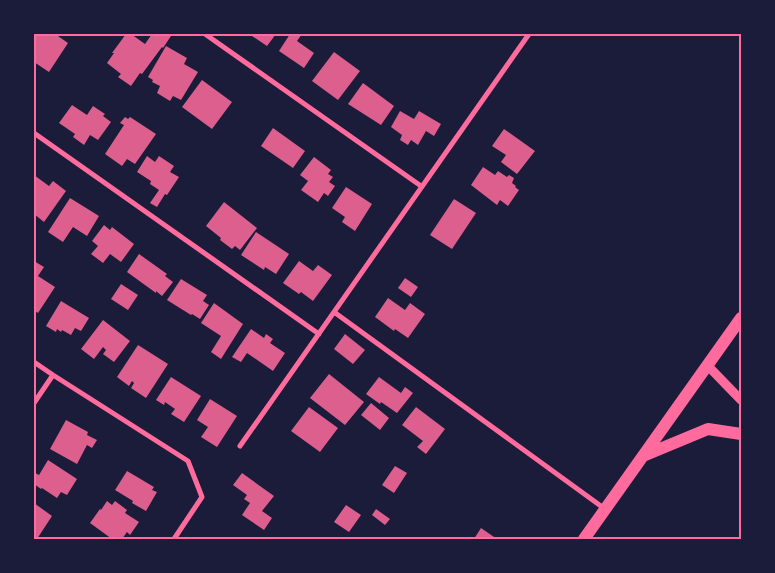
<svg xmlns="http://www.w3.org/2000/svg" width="775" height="573" font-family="Montserrat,sans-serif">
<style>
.building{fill:#dd5f8e}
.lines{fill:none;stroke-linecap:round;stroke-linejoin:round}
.minor{stroke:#ff6b9d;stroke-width:5}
.tertiary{stroke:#ff6b9d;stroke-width:9}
.primary{stroke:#ff6b9d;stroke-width:12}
.neatline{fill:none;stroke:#ff6b9d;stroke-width:2}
</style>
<rect width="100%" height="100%" fill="#1b1b3a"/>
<path class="building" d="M37,34H55L68,43L49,72L34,62V38Z
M126,34H131L145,44L152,34H169L171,36L163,48L162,47L142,74L140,73L131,86L118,77L121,74L107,63L114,53H112Z
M249,34H276L267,46Z
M290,34H302L297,41L314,53L304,68L279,51Z
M166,46L187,58L184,64L198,72L181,100L173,96L170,101L157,93L160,86L152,82L153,80L148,77Z
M334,52L360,71L338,100L312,81Z
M202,80L232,102L212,129L182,107Z
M363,83L394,106L381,125L348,104Z
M72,105L87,115L93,106L105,114L103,116L111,122L98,140L90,135L84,145L73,137L75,134L59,123Z
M400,111L414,119L419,111L441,124L434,136L426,131L418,145L411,140L408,145L400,140L402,135L391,127Z
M125,117L128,119L130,117L156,134L135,164L127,159L122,166L105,154L124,125L120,123Z
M273,128L305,151L293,168L261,146Z
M504,129L535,151L517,174L501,162L506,155L492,146Z
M147,156L155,162L159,156L174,166L170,172L179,177L167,195L165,194L157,207L150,203L159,190L150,184L151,181L137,172Z
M314,157L331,170L328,174L333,177L329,182L335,186L328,196L324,193L318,202L301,190L308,181L300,175Z
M483,167L495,175L498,171L507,177L509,175L514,178L512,183L516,186L515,187L519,190L508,206L500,200L497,205L471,185Z
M34,175L49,186L53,181L66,191L44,222L34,214Z
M346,187L372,204L355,231L342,222L345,217L332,208Z
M70,198L99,216L87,236L73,227L63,242L48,232Z
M454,199L476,213L452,249L430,235Z
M224,202L257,228L240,250L235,246L232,249L220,240L221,238L206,226Z
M104,225L110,230L112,227L134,244L121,262L110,254L103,263L91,254L98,246L92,241Z
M256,232L289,254L276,274L265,267L264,270L241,255Z
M139,254L167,274L165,276L173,282L162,296L156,291V293L127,272Z
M34,261L44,267L38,276L55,287L38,313L35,311L34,313Z
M299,261L313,271L318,265L332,275L313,301L301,292L299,294L283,283Z
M405,278L418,287L411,297L398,288Z
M181,279L207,295L203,301L209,305L200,319L192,314L191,315L167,300Z
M121,284L138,295L128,310L111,299Z
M388,298L405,310L410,303L425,314L408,338L395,329L394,331L375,317Z
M61,301L89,318L81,331L75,328L71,335L62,330L61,332L57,329L56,332L46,326Z
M214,303L243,324L221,359L211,352L221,336L201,323Z
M103,320L130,341L114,362L103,354L106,350L103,347L94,359L81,349Z
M251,329L264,338L266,334L273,339L270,343L285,353L273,371L247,353L241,362L232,357Z
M345,334L365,350L353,364L334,349Z
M138,345L168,364L146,398L131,388L134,383L132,381L129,386L117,377Z
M329,374L364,402L345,425L310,398Z
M171,377L201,396L184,422L171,414L175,409L165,402L164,405L156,400Z
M379,377L401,393L405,387L413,393L397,413L381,402L380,404L366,394Z
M210,399L237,416L217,447L201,437L208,427L197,420Z
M371,403L389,418L380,430L361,415Z
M309,407L338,428L320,452L291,431Z
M416,407L445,429L426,454L417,447L423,441L402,425Z
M66,420L88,432L87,435L97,440L92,448L87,445L77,464L50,449Z
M48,460L77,479L67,495L61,492L57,498L42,488L41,489L34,484V475L35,473L39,475Z
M395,466L407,473L394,493L382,485Z
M127,471L154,487L152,490L157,492L146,511L132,503L133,501L115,490Z
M242,473L274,496L262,511L272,518L264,530L242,515L250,503L244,499L247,495L233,485Z
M107,501L112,505L115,501L127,510L125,513L139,522L130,535L127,532L122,539H112L90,523L100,509L101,510Z
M34,503L52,516L37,539H34Z
M346,505L361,515L349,532L334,522Z
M376,509L390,519L385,525L372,515Z
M481,528L497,539H474Z"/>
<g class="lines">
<path class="minor" d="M205,34L421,186
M34,133L319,334
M334,312L605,509
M34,362L53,375L188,461L202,497L174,539
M34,403L53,375
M240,446L529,34"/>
<path class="tertiary" d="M708,366L741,400"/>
<path class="primary" d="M643,456L708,429L741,434
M584,539L741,318"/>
</g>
<rect width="775" height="573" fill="none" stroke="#1b1b3a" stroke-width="70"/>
<rect x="35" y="35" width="705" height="503" class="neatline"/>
</svg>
